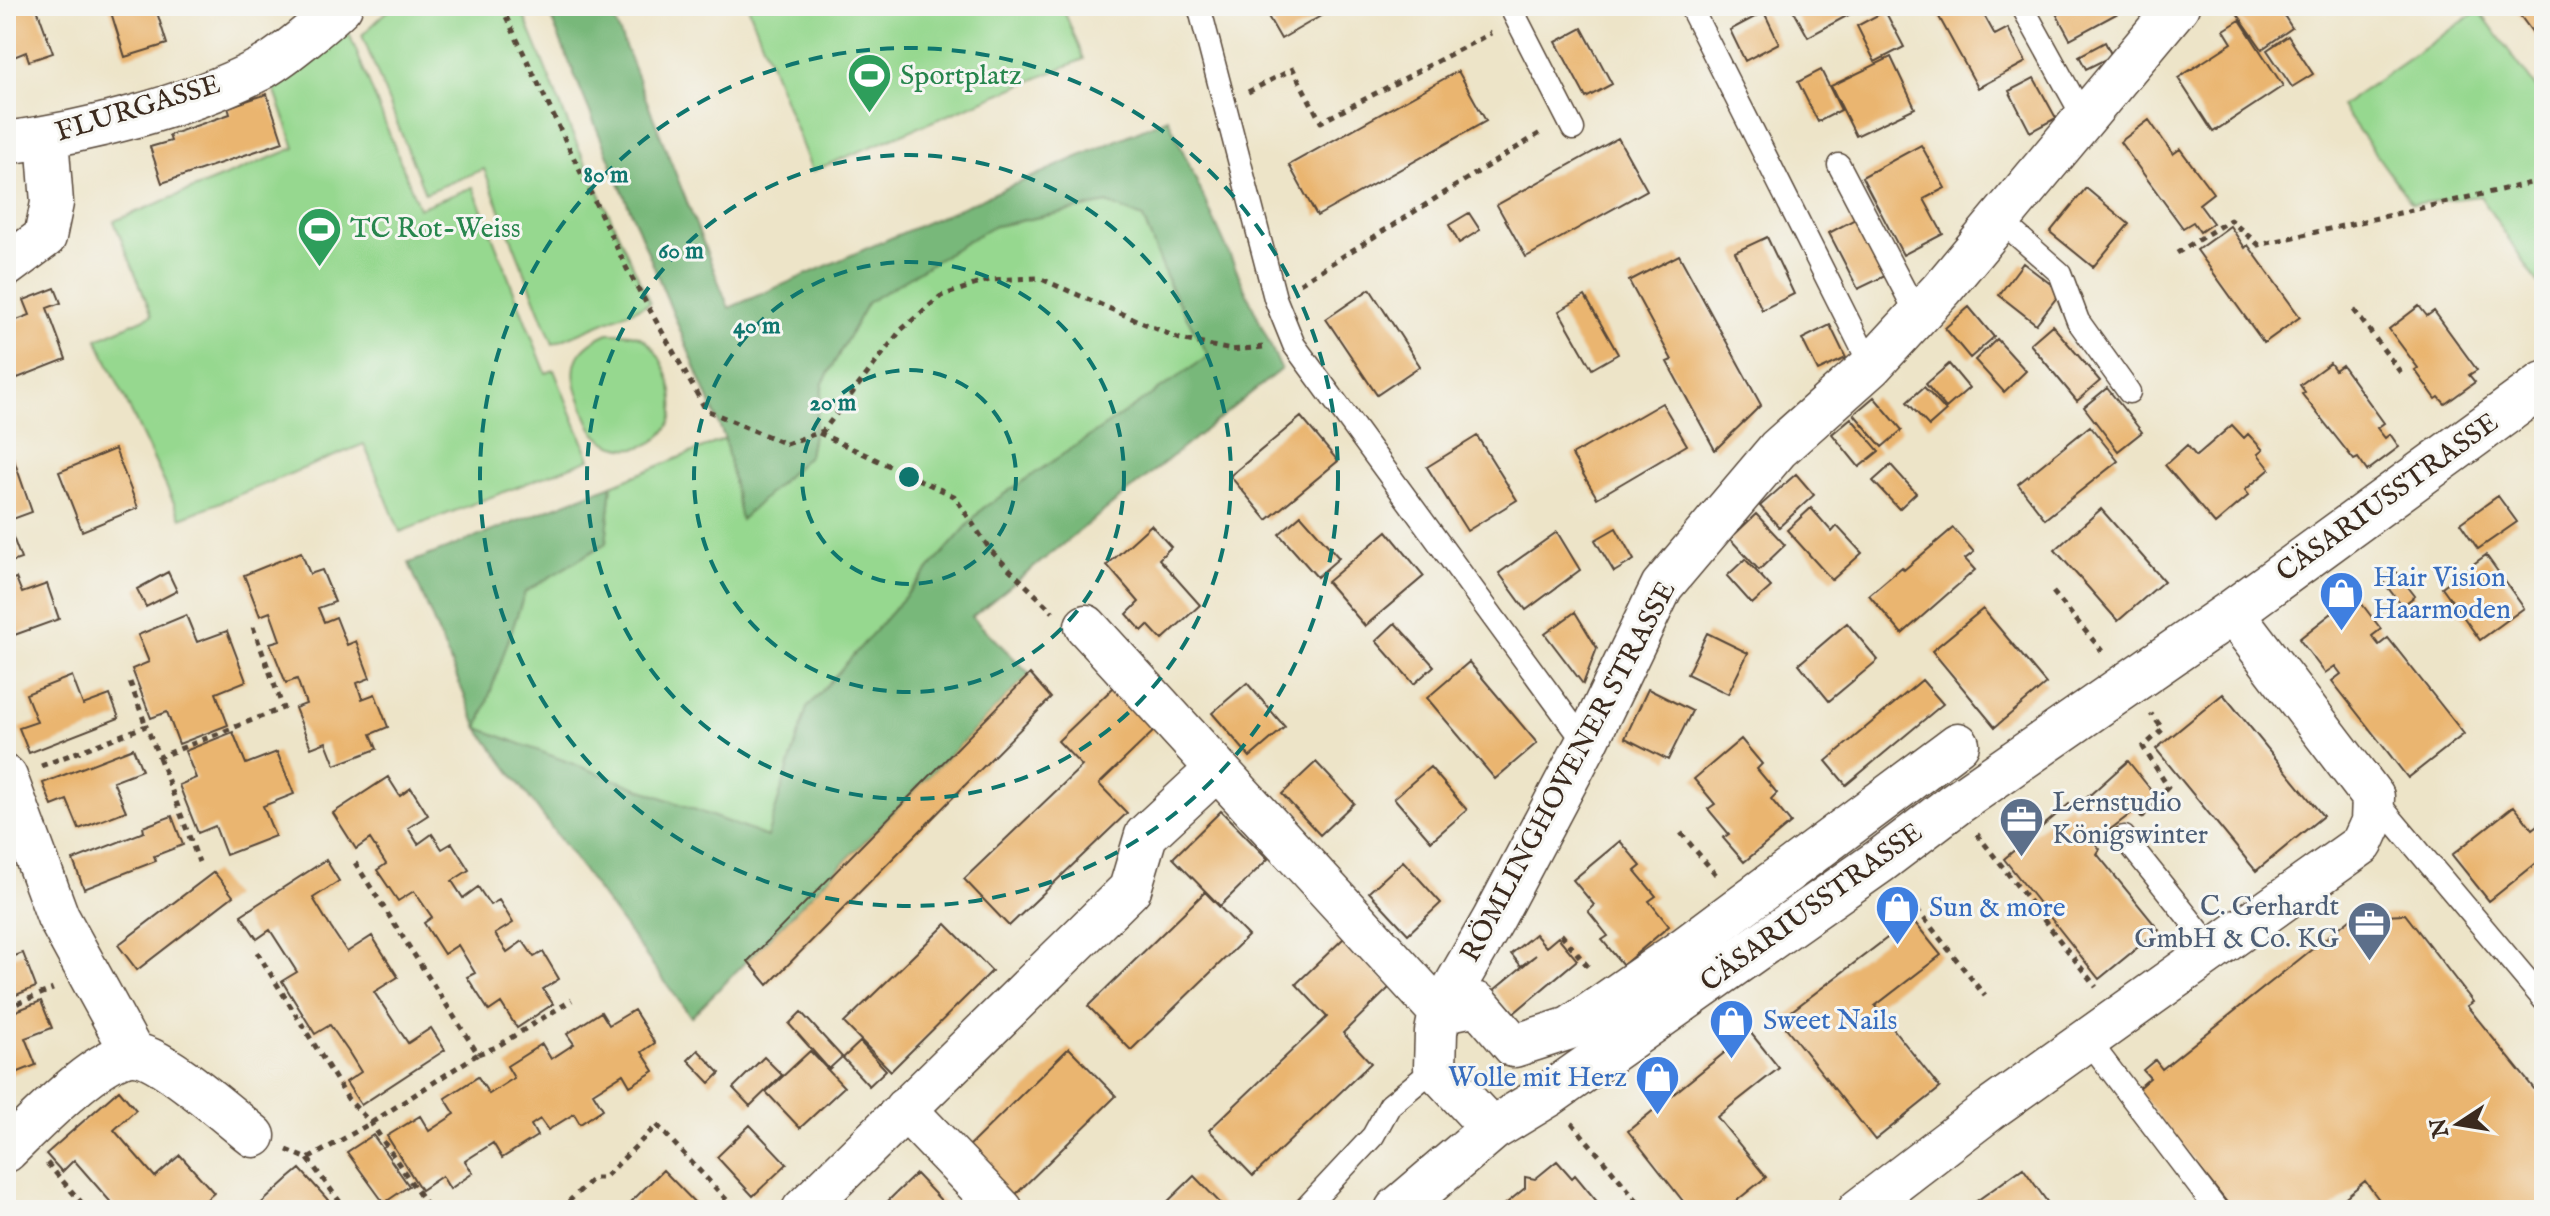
<svg xmlns="http://www.w3.org/2000/svg" width="2550" height="1216" font-family="'IM FELL English',serif">
<style>
.green{fill:#96d88f;stroke:#688156;stroke-width:2}
.forest{fill:#78b87a;stroke:#5a714c;stroke-width:2}
.building{fill:#eab570}
.lines{fill:none;stroke-linecap:round;stroke-linejoin:round}
.lane-casing{stroke:#564638;stroke-width:25}
.street-casing{stroke:#564638;stroke-width:45}
.secondary-casing{stroke:#564638;stroke-width:47}
.path{stroke:#564638;stroke-width:5;stroke-dasharray:6 6;stroke-linecap:butt}
.lane{stroke:#fff;stroke-width:22}
.street{stroke:#fff;stroke-width:42}
.secondary{stroke:#fff;stroke-width:44}
.ring{fill:none;stroke:#0f766e;stroke-width:4;stroke-dasharray:14 10}
.labels{text-anchor:middle;dominant-baseline:central;stroke-width:6;stroke-linejoin:round;paint-order:stroke}
.leisure-label{font-size:28px;fill:#27864d;stroke:#f6f6f2;text-anchor:start}
.street-label{font-size:28px;fill:#3b2a1e;stroke:#f6f6f2}
.shop-label{font-size:28px;fill:#366cbe;stroke:#f6f6f2;text-anchor:start}
.service-label{font-size:28px;fill:#4e5e75;stroke:#f6f6f2;text-anchor:start}
.centre{fill:#0f766e;stroke:#f6f6f2;stroke-width:4}
.ring-label{font-size:24px;text-anchor:middle;font-weight:bold;fill:#0f766e;stroke:#f6f6f2;stroke-width:6;stroke-linejoin:round;paint-order:stroke}
</style>
<rect width="100%" height="100%" fill="#f6f6f2"/>
<filter id="ink" filterUnits="userSpaceOnUse"><feTurbulence type="fractalNoise" baseFrequency=".0125" numOctaves="2"/><feDisplacementMap in="SourceGraphic" scale="16" xChannelSelector="R" yChannelSelector="G"/><feConvolveMatrix kernelMatrix="1 2 1 2 8 2 1 2 1" color-interpolation-filters="sRGB"/></filter>
<filter id="wash" filterUnits="userSpaceOnUse"><feTurbulence type="fractalNoise" baseFrequency=".006" numOctaves="4" result="noise"/><feDisplacementMap in="SourceGraphic" scale="32" xChannelSelector="R" yChannelSelector="G"/><feGaussianBlur stdDeviation="1.8" result="paint"/><feColorMatrix in="noise" values="0 0 0 0 0 0 0 0 0 0 0 0 0 0 0 0 0 1.4 0 .05"/><feComposite in="paint" operator="in"/></filter>
<g filter="url(#wash)">
<rect width="100%" height="100%" fill="#ede4c8"/>
<path class="green" d="M393,6H520L571,131L650,303L553,344L484,169L425,193L362,35Z
M748,6H1062L1084,59L812,171Z
M2479,10L2544,99V292L2480,196L2412,204L2341,106Z
M349,33L419,208L473,187L546,373L554,370L590,459L400,532L364,444L181,518L97,339L152,315L114,221L295,148L273,86L312,62Z
M1107,203L1143,218L1172,291L1209,356L982,509L807,708L767,837L478,728L525,592L606,543L612,485L725,439L741,519L809,455L823,383L867,303L915,270L991,227Z
M608,333C617,333 629,332 638,336C662,346 680,398 671,421C658,451 619,458 596,434C588,425 585,412 581,401C567,368 574,348 608,333Z"/>
<path class="forest" d="M552,6H609L729,308L1168,118L1281,369L972,617L1030,674L691,1017L478,728L409,563L612,485L606,543L525,592L478,728L767,837L807,708L982,509L1209,356L1172,291L1143,218L1107,203L991,227L867,303L823,383L809,455L741,520L725,439L547,8Z"/>
<g id="blocks">
<path class="building" d="M6,6H36L53,53L29,61L26,52L6,60Z
M109,6H155L167,44L125,57Z
M1262,6H1338L1281,39Z
M1791,6H1865L1808,37Z
M1933,6H1979L1995,35L2008,28L2026,62L1978,88Z
M2052,6H2115L2118,13L2070,39Z
M2232,6H2278L2292,28L2262,49Z
M2522,6H2544V48L2516,10Z
M1885,11L1904,47L1875,62L1857,26Z
M1764,12L1779,43L1745,61L1730,30Z
M2240,20L2283,86L2213,132L2178,78L2232,43L2224,30Z
M1582,28L1612,84L1586,98L1556,42Z
M2288,36L2313,74L2292,87L2267,50Z
M2105,42L2112,56L2086,69L2079,56Z
M1891,57L1915,108L1856,136L1831,86Z
M1821,70L1841,110L1818,122L1798,82Z
M1458,71L1486,121L1317,216L1289,165Z
M2034,78L2056,118L2030,132L2009,91Z
M267,94L283,142L162,183L150,147L171,141L169,135L230,114L228,107Z
M2149,120L2173,154L2180,149L2213,193L2199,204L2213,223L2200,232L2193,222L2183,228L2120,142Z
M1618,138L1647,190L1526,257L1497,205Z
M1921,145L1945,188L1924,199L1943,234L1903,255L1862,177Z
M2086,188L2129,224L2093,267L2050,232Z
M1469,213L1480,230L1459,243L1449,225Z
M1855,219L1885,276L1858,289L1829,233Z
M2230,226L2245,248L2248,245L2300,317L2264,343L2197,250Z
M1767,237L1794,294L1762,310L1735,252Z
M1679,255L1761,405L1715,450L1667,362L1672,360L1629,281Z
M2023,263L2061,292L2036,324L1999,295Z
M55,288L61,303L47,308L66,359L15,379L6,355V324L30,315L24,300Z
M1370,289L1420,366L1377,395L1326,319Z
M1585,296L1618,354L1592,369L1559,311Z
M2419,306L2427,316L2434,311L2477,370L2469,375L2475,382L2445,404L2439,397L2436,399L2415,370L2418,368L2389,329Z
M1969,307L1994,337L1970,358L1945,328Z
M1830,325L1846,358L1818,371L1802,339Z
M2052,325L2100,381L2077,401L2030,344Z
M1997,339L2026,371L2004,392L1975,360Z
M2330,363L2335,370L2342,365L2384,423L2377,428L2385,438L2390,434L2399,447L2367,471L2358,458L2354,460L2302,394L2305,392L2300,385Z
M1949,364L1969,388L1946,408L1926,384Z
M1924,387L1946,411L1929,426L1907,402Z
M2107,388L2142,432L2118,451L2084,407Z
M1874,397L1902,430L1882,447L1854,414Z
M1662,403L1687,445L1597,498L1572,455Z
M1301,417L1338,461L1267,520L1230,476Z
M1851,418L1879,451L1859,467L1832,434Z
M2232,425L2244,438L2248,434L2263,450L2258,454L2270,469L2245,490L2249,495L2215,524L2165,465L2187,445L2196,456Z
M2090,426L2118,461L2045,519L2018,484Z
M1477,436L1517,500L1467,531L1427,467Z
M115,449L138,508L82,531L59,472Z
M13,457L32,512L7,521L21,559L6,564V459Z
M1891,465L1916,493L1899,509L1873,481Z
M1796,474L1814,495L1779,527L1760,506Z
M2498,496L2517,522L2478,549L2460,523Z
M1811,508L1832,532L1837,526L1862,553L1832,580L1787,530Z
M2101,509L2164,581L2118,621L2055,550Z
M1756,514L1785,545L1759,570L1730,539Z
M1301,515L1339,558L1317,577L1279,534Z
M1151,525L1171,547L1159,559L1200,605L1162,640L1148,625L1142,631L1127,614L1139,602L1107,565Z
M1616,528L1634,560L1614,572L1595,540Z
M1953,528L1974,552L1965,559L1975,570L1902,634L1869,595L1902,567L1904,570Z
M1387,531L1424,576L1365,626L1327,582Z
M1557,532L1580,570L1526,610L1499,573Z
M301,552L310,574L322,570L335,602L318,608L324,622L336,617L347,645L356,641L370,678L357,683L362,699L375,694L388,727L371,734L377,749L335,765L326,742L311,748L295,708L306,704L297,679L286,683L270,643L280,640L270,612L260,616L244,575Z
M2486,555L2524,608L2480,640L2442,587Z
M1745,559L1771,587L1752,604L1727,576Z
M2395,570L2415,596L2402,606L2382,580Z
M168,572L177,591L146,607L137,589Z
M16,578L22,593L47,584L59,619L6,638V581Z
M2355,595L2381,629L2372,636L2379,645L2388,638L2464,734L2408,778L2332,681L2341,674L2335,666L2325,673L2299,639Z
M1983,609L2046,684L1995,727L1932,651Z
M1575,612L1597,648L1583,684L1545,634Z
M186,615L197,642L227,631L246,681L216,693L228,725L179,744L167,712L151,718L132,669L149,662L138,635Z
M1395,623L1434,666L1414,684L1376,641Z
M1847,623L1878,660L1829,701L1799,664Z
M1707,633L1748,653L1728,694L1687,674Z
M1469,662L1537,743L1495,779L1427,698Z
M1030,674L1051,698L768,985L748,961Z
M72,676L83,705L110,695L119,718L29,753L19,728L37,722L26,694Z
M1922,680L1943,704L1846,785L1826,761Z
M1247,683L1285,727L1250,757L1212,713Z
M1115,686L1156,729L1099,784L1127,813L1009,926L964,879L1082,766L1058,741Z
M1648,689L1692,711L1668,760L1625,738Z
M2223,694L2323,816L2256,871L2156,749Z
M233,732L246,764L277,752L294,794L263,806L275,836L226,855L215,826L198,833L179,785L196,778L185,751Z
M1741,739L1762,764L1757,769L1777,793L1771,799L1791,823L1744,862L1723,838L1729,834L1708,809L1715,804L1694,779Z
M133,748L142,770L113,781L126,811L79,829L67,800L52,806L43,783Z
M2128,761L2155,795L2094,842L2100,849L2097,854L2159,930L2099,979L2004,859L2069,804L2073,810Z
M1316,762L1354,803L1320,835L1282,794Z
M1430,767L1467,810L1431,841L1394,798Z
M388,777L400,796L411,788L428,815L408,828L418,844L432,834L442,849L452,843L469,870L452,881L463,898L478,887L490,905L499,900L513,923L495,934L507,952L523,941L534,957L543,952L559,979L543,989L553,1004L517,1028L501,1003L489,1011L467,977L475,973L458,945L444,954L424,923L432,917L414,891L398,901L377,870L386,864L370,839L356,849L333,813Z
M2514,806L2532,829L2544,820V857L2489,901L2452,855Z
M1221,811L1268,859L1220,906L1173,858Z
M172,816L183,845L154,856L156,861L84,889L73,860L144,832L143,827Z
M1620,841L1641,866L1635,871L1656,896L1649,901L1669,926L1623,965L1602,940L1608,936L1588,911L1594,905L1573,880Z
M326,860L339,881L313,898L331,928L347,952L372,936L398,977L374,992L408,1043L431,1028L445,1050L361,1105L346,1082L361,1072L348,1051L330,1025L315,1034L282,981L297,972L270,930L257,939L241,915Z
M1403,861L1441,903L1408,934L1369,892Z
M214,872L233,896L137,970L118,945Z
M1205,892L1248,936L1131,1050L1088,1006Z
M2360,911L2382,915L2405,914L2473,1002L2467,1006L2544,1101V1210H2387L2365,1181L2330,1210H2233L2137,1089L2150,1078L2143,1070L2155,1060L2162,1069Z
M1912,919L1941,955L1875,1006L1940,1088L1875,1140L1780,1020Z
M946,924L992,971L891,1071L844,1023Z
M1535,934L1546,947L1558,937L1577,960L1514,1013L1494,990L1536,955L1521,966L1511,954Z
M1344,938L1390,987L1343,1033L1371,1063L1253,1176L1209,1130L1327,1017L1296,984Z
M23,953L36,987L6,999V959Z
M41,1001L52,1028L25,1038L36,1065L6,1077V1015Z
M634,1010L655,1043L642,1052L654,1071L630,1086L623,1074L593,1093L603,1109L580,1124L574,1114L548,1130L540,1119L531,1125L537,1136L502,1158L493,1143L465,1161L473,1173L450,1189L442,1176L421,1190L387,1136L420,1116L429,1131L455,1114L445,1098L478,1077L489,1094L514,1078L507,1066L542,1044L551,1059L574,1044L567,1034L601,1012L609,1025Z
M801,1012L842,1057L829,1069L789,1024Z
M1750,1032L1779,1068L1717,1117L1766,1177L1725,1210H1690L1628,1131Z
M860,1042L886,1070L869,1086L843,1058Z
M1069,1048L1116,1096L1011,1199L964,1151Z
M698,1050L720,1073L710,1083L688,1060Z
M810,1051L844,1087L800,1128L766,1092Z
M764,1057L782,1075L750,1106L733,1088Z
M119,1090L136,1110L114,1130L155,1177L180,1155L214,1193L194,1210H112L115,1207L74,1160L62,1172L46,1154Z
M750,1125L787,1164L753,1196L717,1157Z
M373,1135L409,1186L384,1203L347,1152Z
M1557,1161L1572,1178L1575,1175L1604,1210H1507L1503,1206L1525,1188V1177L1535,1179Z
M2023,1168L2053,1210H1964Z
M300,1169L337,1210H254L288,1179Z
M663,1170L702,1210H639L631,1202Z
M916,1174L950,1210H879L894,1195Z
M1194,1176L1227,1210H1159Z"/>
</g>
</g>
<g filter="url(#ink)">
<use href="#blocks" fill-opacity="0" stroke="#564638" stroke-width="2"/>
<g class="lines">
<defs>
<path id="lane" d="M1199,6L1275,298L1294,345L1586,744
M1510,6L1573,129
M1690,6L1871,366
M2022,6L2085,120
M1839,165L1918,316
M2000,220L2060,273L2078,321L2129,392
M2374,798L2544,1000
M2124,837L2215,951
M2088,1040L2217,1210
M1304,1210L1373,1136L1390,1105L1435,1068"/>
<path id="street" d="M6,143C87,132 186,107 259,70C282,58 322,24 341,6
M6,266L45,237L52,203L47,137
M1086,626L1440,1012L1478,1004L1514,1046L1570,1028L1685,948L1958,744
M6,777L58,917L133,1054
M905,1109L1002,1210
M1492,1129L1435,1068L1436,1032L1440,1012L1493,920L1586,744L1662,586L1778,449L1871,366L1942,289L2178,6
M6,1151C32,1126 98,1056 132,1054C159,1053 231,1118 254,1136
M803,1210L1130,889L1146,835L1217,769
M1859,1210L1992,1108L2362,844L2372,822L2373,797L2232,612"/>
<path id="secondary" d="M1397,1210L1492,1129L1548,1095L1880,861L1955,804L2232,612L2544,384"/>
</defs>
<use href="#lane" class="lane-casing"/>
<use href="#street" class="street-casing"/>
<use href="#secondary" class="secondary-casing"/>
<path class="path" d="M501,6L627,269L706,410L786,444L823,431L901,330L941,296L989,280L1039,278L1180,339L1231,350L1264,347
M1248,92L1293,69L1321,122L1491,33
M2177,253L2230,220L2259,245L2544,180
M1300,283L1542,132
M2354,310L2404,377
M819,433L954,496L991,551L1053,612
M2053,592L2102,651
M130,682L146,726
M159,757L199,862
M41,766L146,726L159,757L283,708L253,627
M2141,818L2168,787L2143,747L2163,729L2151,714
M1681,833L1718,877
M1977,834L2096,987
M1902,890L1985,996
M1561,934L1590,969
M257,952L348,1099L371,1123L430,1210
M6,1008L53,989
M478,1054L496,1047L572,1000
M1572,1123L1645,1210
M287,1150L308,1159L371,1123L478,1054L352,858
M308,1159L346,1210
M47,1163L88,1210
M560,1210L593,1178H604L657,1125L736,1210"/>
<use href="#lane" class="lane"/>
<use href="#street" class="street"/>
<use href="#secondary" class="secondary"/>
</g>
</g>
<g class="ring">
<circle cx="909" cy="477" r="107"/>
<circle cx="909" cy="477" r="215"/>
<circle cx="909" cy="477" r="322"/>
<circle cx="909" cy="477" r="429"/>
</g>
<defs>
<symbol id="stadium-pin" viewBox="-11 -11 22 30"><path d="M0 17L-7.5 6A9.5 9.5 0 1 1 7.5 6Z" fill="#2e9e5b" stroke="#f6f6f2"/><path d="M0-5a6.5 5 0 1 0 0 10a6.5 5 0 1 0 0-10ZM-3.5-1.8h7v3.6h-7Z" fill="#fff"/></symbol>
<symbol id="shop-pin" viewBox="-11 -11 22 30"><path d="M0 17L-7.5 6A9.5 9.5 0 1 1 7.5 6Z" fill="#3f7fe0" stroke="#f6f6f2"/><path d="M-5-2.5h2.3a2.7 3.5 0 0 1 5.4 0H5L5.5 6h-11ZM-1.5-2.5h3a1.5 2.3 0 0 0-3 0Z" fill="#fff"/></symbol>
<symbol id="office-pin" viewBox="-11 -11 22 30"><path d="M0 17L-7.5 6A9.5 9.5 0 1 1 7.5 6Z" fill="#5c6f8a" stroke="#f6f6f2"/><path d="M-6-3h4V-5.5h4V-3h4V5H-6ZM-1-4.5V-3h2v-1.5ZM-6 0V1H6V0Z" fill="#fff"/></symbol>
</defs>
<g fill-rule="evenodd">
<use href="#stadium-pin" x="844" y="50" width="51" height="69"/>
<use href="#stadium-pin" x="294" y="204" width="51" height="69"/>
<use href="#shop-pin" x="2316" y="568" width="51" height="69"/>
<use href="#office-pin" x="1996" y="794" width="51" height="69"/>
<use href="#shop-pin" x="1872" y="882" width="51" height="69"/>
<use href="#office-pin" x="2344" y="898" width="51" height="69"/>
<use href="#shop-pin" x="1706" y="996" width="51" height="69"/>
<use href="#shop-pin" x="1632" y="1052" width="51" height="69"/>
</g>
<g class="labels">
<g class="leisure-label">
<text x="900" y="76">Sportplatz</text>
<text x="350" y="229">TC Rot-Weiss</text>
</g>
<g class="street-label">
<text transform="translate(138 109) rotate(-17)">FLURGASSE</text>
<text transform="translate(2388 498) rotate(-36)">CÄSARIUSSTRASSE</text>
<text transform="translate(1569 772) rotate(-62)">RÖMLINGHOVENER STRASSE</text>
<text transform="translate(1812 908) rotate(-36)">CÄSARIUSSTRASSE</text>
</g>
<g class="shop-label">
<text x="2373" y="578">Hair Vision<tspan x="2373" dy="32">Haarmoden</tspan></text>
<text x="1929" y="908">Sun &amp; more</text>
<text x="1763" y="1021">Sweet Nails</text>
<text x="1627" y="1078" text-anchor="end">Wolle mit Herz</text>
</g>
<g class="service-label">
<text x="2052" y="803">Lernstudio<tspan x="2052" dy="32">Königswinter</tspan></text>
<text x="2339" y="907" text-anchor="end">C. Gerhardt<tspan x="2339" dy="32">GmbH &amp; Co. KG</tspan></text>
</g>
</g>
<circle cx="909" cy="477" r="12" class="centre"/>
<g class="ring-label">
<text x="606" y="182">80 m</text>
<text x="681" y="258">60 m</text>
<text x="757" y="333">40 m</text>
<text x="833" y="410">20 m</text>
</g>
<rect width="2550" height="1216" fill="none" stroke="#f6f6f2" stroke-width="32"/>
<g transform="translate(2458 1124) rotate(258)" stroke="#f6f6f2" stroke-width="6" paint-order="stroke">
<path d="M0-6L14 30L0 20L-14 30Z" fill="#3b2a1e"/>
<text y="-12" font-size="22" font-weight="bold" text-anchor="middle" fill="#3b2a1e">N</text>
</g>
</svg>
